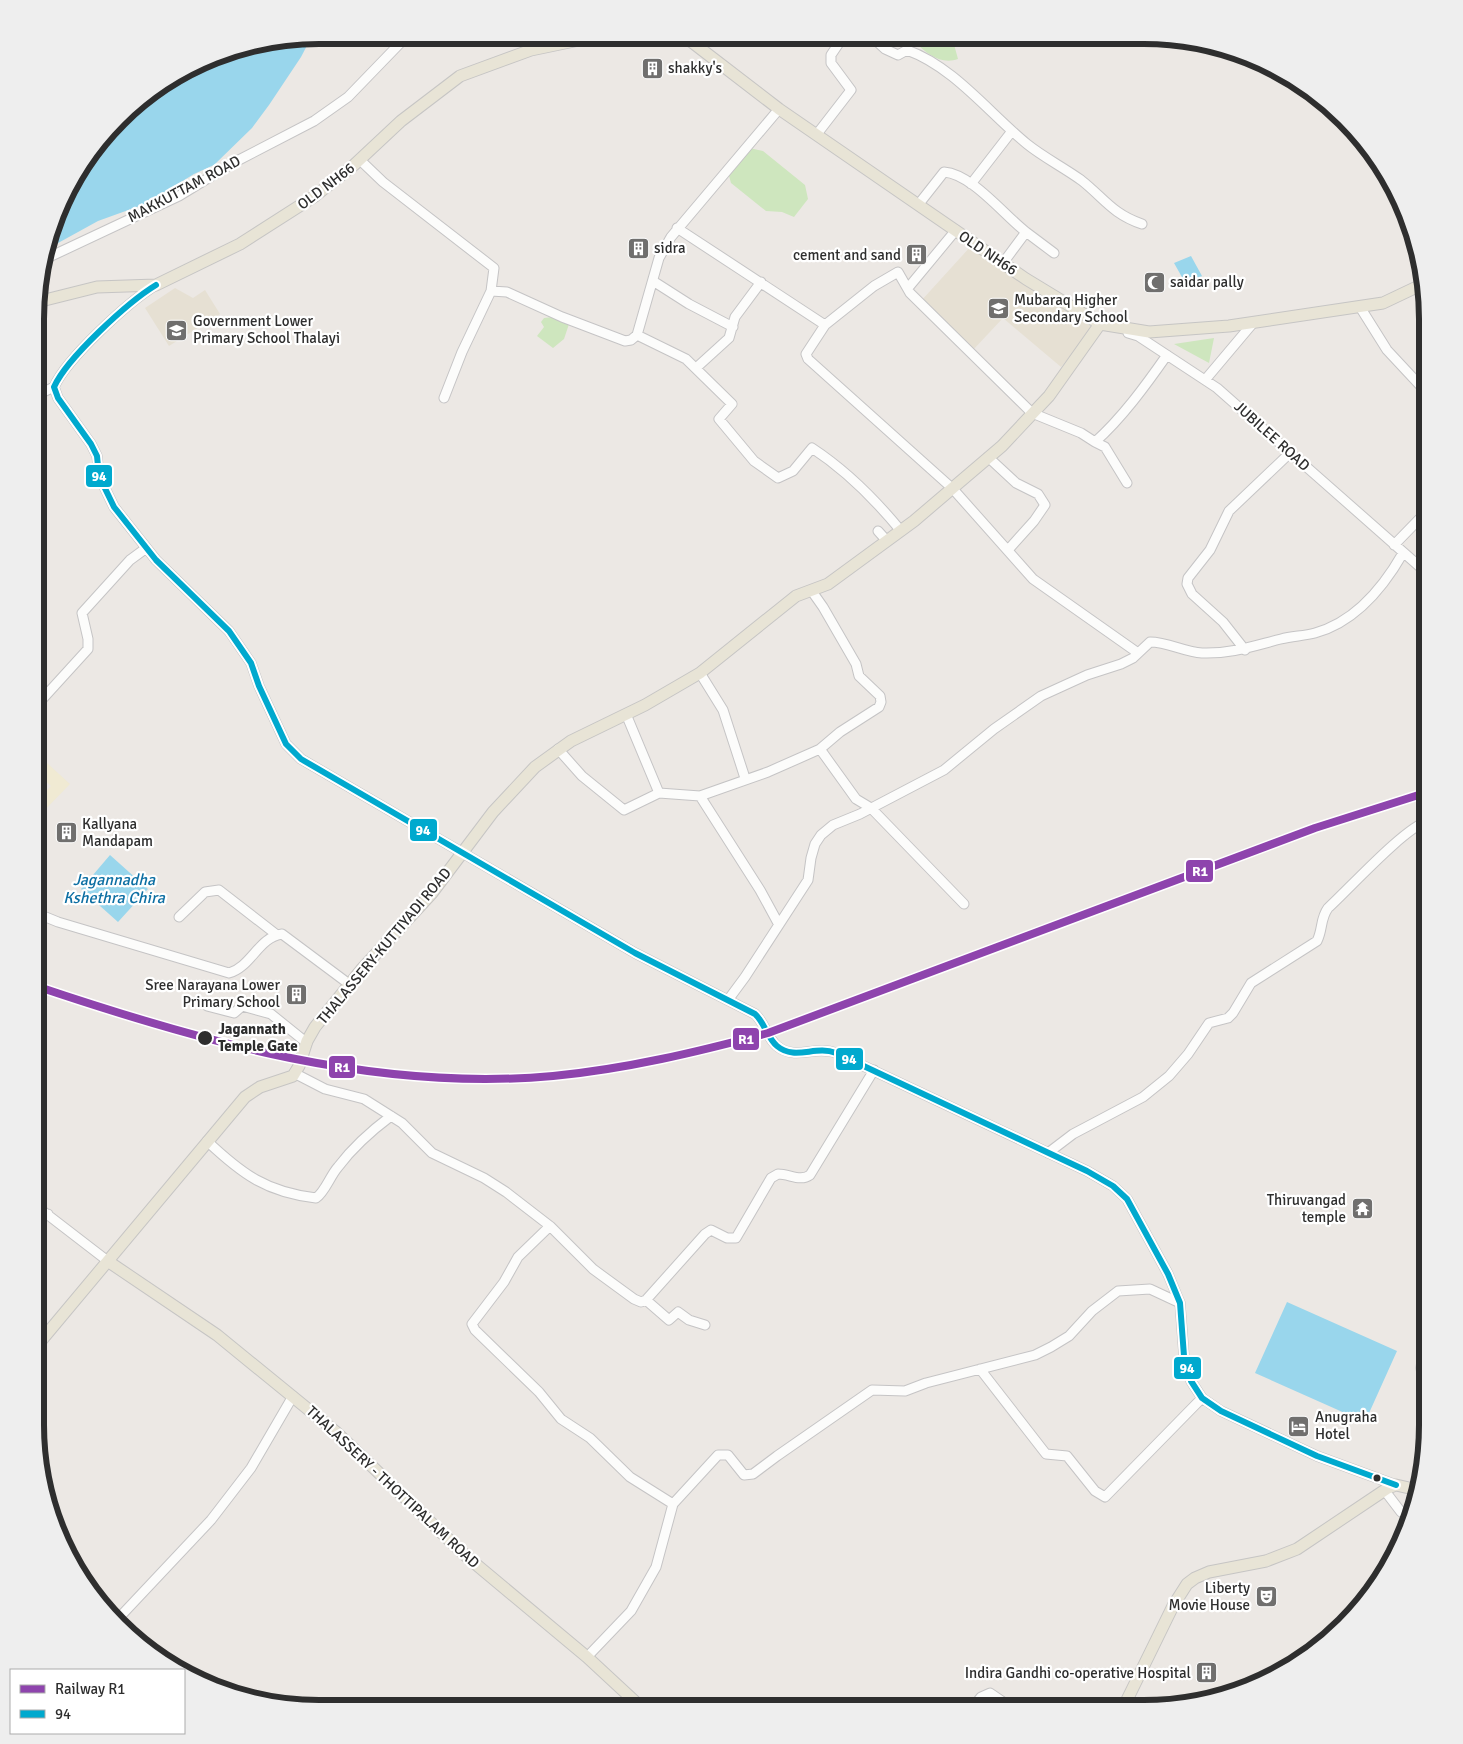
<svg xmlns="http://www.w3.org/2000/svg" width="1463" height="1744" font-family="Signika,sans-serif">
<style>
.education{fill:#e6e0d3}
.green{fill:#cee6be}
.sand{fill:#f0ead3}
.water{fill:#99d6ec}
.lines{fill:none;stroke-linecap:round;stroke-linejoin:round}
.minor-casing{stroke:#c5c4c5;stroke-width:11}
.major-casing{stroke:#c6c5c4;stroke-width:13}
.minor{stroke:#fcfcfb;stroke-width:9}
.major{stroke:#e8e4d6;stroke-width:11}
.bus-1-casing{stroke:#fff;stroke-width:10}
.bus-1{stroke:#00a9ce;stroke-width:6}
.rail-1-casing{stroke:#fff;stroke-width:11}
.rail-1{stroke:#8e44ad;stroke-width:8}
.stop-dot{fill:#2e2e2e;stroke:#fff;stroke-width:2}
.labels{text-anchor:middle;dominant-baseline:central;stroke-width:4.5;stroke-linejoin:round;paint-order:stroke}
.poi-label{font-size:15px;fill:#2e2e2e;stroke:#fff;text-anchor:start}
.street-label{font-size:15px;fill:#2e2e2e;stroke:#fff}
.stop-label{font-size:15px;font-weight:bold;fill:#2e2e2e;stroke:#fff;text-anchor:start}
.water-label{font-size:16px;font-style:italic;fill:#0d6fa3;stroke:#fff}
.rim{fill:none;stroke:#2e2e2e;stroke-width:6}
.line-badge{stroke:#fff;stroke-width:2}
.badge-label{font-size:14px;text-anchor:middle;font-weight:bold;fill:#fff}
</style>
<rect width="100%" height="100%" fill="#ece8e4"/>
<path class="education" d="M971,246L1094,328L1061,367L1003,318L973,350L921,301Z
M175,288L193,298L205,290L220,314L169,346L145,308Z"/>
<path class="green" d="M921,37H952L958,59C941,65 927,54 915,42Z
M749,148L763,151L805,185L808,199L794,217L782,212L766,211L731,183L728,172Z
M553,317L569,324L564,339L553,348L537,336L544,327L541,322L544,318Z
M1214,338L1209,363L1174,344Z"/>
<path class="sand" d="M36,753L70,784L36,819V801L51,786L36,773Z"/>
<path class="water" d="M312,36L301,57L269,105L252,128L214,165L194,174L145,204L98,221L49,248L73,177L132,105L227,50Z
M1191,256L1202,276L1187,286L1174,263Z
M110,855L148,889L118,922L81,889Z
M1287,1302L1397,1351L1365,1422L1255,1373Z"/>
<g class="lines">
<defs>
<path id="minor" d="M872,37L885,49L898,55L907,50C954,67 988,112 1027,144C1043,157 1063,167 1081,180C1103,197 1112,214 1142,224
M817,134L851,90L831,63V55L843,37
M360,160L383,182L494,268L491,291
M971,184L1012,131
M918,205L944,172C972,174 1004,215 1026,232L1003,263
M677,228L825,325L874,286L898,272L910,293L1032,413L1081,433L1095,442C1122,418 1146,385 1167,355
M1026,232L1054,253
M45,259L179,196L233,163L314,121L348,97L408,35
M653,281L689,304L733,327
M156,285C128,302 67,358 54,387L58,398L91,444L97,456L99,476L114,507L156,560L229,631L251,663L259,686L286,744L301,759L635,953L755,1014C765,1023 767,1038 777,1046C795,1061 815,1045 836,1053L1087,1171L1113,1186L1127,1199L1168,1274L1180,1303L1184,1356L1191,1381L1202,1398L1221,1411L1317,1456L1396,1485
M908,288L956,230
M1360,307L1387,350L1428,394
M825,325L806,354L808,359L953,489L1033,579L1138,653
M1128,333L1138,336L1217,388L1428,574
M637,335L686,359L732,404L719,419L754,461L778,478L793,471L812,448C847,471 874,498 901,531
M696,368L729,338L735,317L761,282
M1205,380L1253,323
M37,395L54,387
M444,398L462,352L491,291L507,292L562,317L625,341L631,340L637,335L659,258L671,237L779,109
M1095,442L1105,447L1127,483
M988,457L1016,483L1038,494L1045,505L1034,521L1008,550
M878,531L887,541
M1394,545L1428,510
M1245,650L1223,622L1192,594L1187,584L1188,578L1210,550L1229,511L1291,452
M700,673L723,710L745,778
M37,705L88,649V639L82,613L130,560L145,549
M626,714L659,793
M558,749L582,776L624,810L659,793L700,796L768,772L820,749L840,732L879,707L881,702L880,696L859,676L856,664L823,607L811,590
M820,749L856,799L871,808L964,904
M700,796L760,890L778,923
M36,913L58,922L229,973C251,967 259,937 282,934L349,984
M179,917L205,892L219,890L277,935
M728,1000L745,977L808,880L811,858L815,844L821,835L833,825L860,814L944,770L994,729L1041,696L1087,675L1121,664L1133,658L1150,642C1168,642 1184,652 1202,653C1231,654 1253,646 1281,639C1292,636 1304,636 1315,633C1355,622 1383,588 1403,553
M207,1006L234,1013L242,1006L271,1014L307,1043
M294,1073L325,1089L364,1099L402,1123L432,1153L484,1178L506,1192L550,1226L593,1269L634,1299L641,1302L646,1300L669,1320L678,1312L689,1320L705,1325
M207,1141C242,1174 266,1192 316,1198C325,1192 330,1176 338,1167C353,1147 371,1131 391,1116
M1048,1153L1073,1134L1143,1097L1169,1076L1188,1054L1209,1023L1228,1018L1233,1013L1251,983L1317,941C1323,929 1320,919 1328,908C1349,889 1405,827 1428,821
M35,1205L109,1262
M35,1218L48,1214
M550,1226L518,1257L504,1282L472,1324L475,1330L539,1392L561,1419L590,1438L630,1477L673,1504
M646,1300L705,1234L711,1230L727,1238H736L771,1178L778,1174C790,1174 800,1182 810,1175L874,1070
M980,1369L1046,1454L1067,1456L1095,1491L1105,1497L1202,1398
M1427,1405L1421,1368L1427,1320
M1385,1491L1401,1512L1414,1513
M115,1622L211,1520L251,1468L293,1396
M587,1657L631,1611L656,1567L673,1504L718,1455H728L744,1475L753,1474L777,1456L872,1390L905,1391L926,1383L1035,1355L1051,1347L1069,1336L1092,1311L1118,1291L1150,1289L1180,1303
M972,1708L981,1697L990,1693L1012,1708"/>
<path id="major" d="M684,36L779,109L1026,279L1100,324L1149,332L1229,326L1383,303L1423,284
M37,302L97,287L156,285L240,244L315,196L354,165L401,121L460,76L531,50L598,36
M109,1262L217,1335L336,1432L466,1556L587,1657L642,1708
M35,1348L245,1097L260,1087L293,1076L299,1066L307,1041L315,1027L361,970L432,893L493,812L535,767L571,741L645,705L700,673L796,596L828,584L914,521L1002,446L1049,396L1100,324
M1123,1708L1173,1606L1187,1584L1195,1578L1209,1572L1266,1561L1297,1549L1388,1488L1396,1485L1418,1490"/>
</defs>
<use href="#minor" class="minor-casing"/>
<use href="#major" class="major-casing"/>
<use href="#minor" class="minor"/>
<use href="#major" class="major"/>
<defs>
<path id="bus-1" d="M156,285C128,302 67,358 54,387L58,398L91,444L97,456L99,476L114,507L156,560L229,631L251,663L259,686L286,744L301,759L635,953L755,1014C765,1023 767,1038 777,1046C795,1061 815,1045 836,1053L1087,1171L1113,1186L1127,1199L1168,1274L1180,1303L1184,1356L1191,1381L1202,1398L1221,1411L1317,1456L1396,1485"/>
</defs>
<use href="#bus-1" class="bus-1-casing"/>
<use href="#bus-1" class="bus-1"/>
<defs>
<path id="rail-1" d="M36,986C202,1042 376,1092 553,1076C626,1069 697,1052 768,1033L1315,828L1428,792"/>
</defs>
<use href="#rail-1" class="rail-1-casing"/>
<use href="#rail-1" class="rail-1"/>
</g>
<defs>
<symbol id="building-square" viewBox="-11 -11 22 22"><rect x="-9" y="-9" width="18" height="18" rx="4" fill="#706f6e" stroke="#fff"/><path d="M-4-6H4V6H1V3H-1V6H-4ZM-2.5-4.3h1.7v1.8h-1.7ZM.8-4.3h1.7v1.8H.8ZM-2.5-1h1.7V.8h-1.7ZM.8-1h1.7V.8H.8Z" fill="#fff"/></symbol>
<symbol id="mosque-square" viewBox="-11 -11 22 22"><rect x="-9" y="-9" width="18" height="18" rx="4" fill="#706f6e" stroke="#fff"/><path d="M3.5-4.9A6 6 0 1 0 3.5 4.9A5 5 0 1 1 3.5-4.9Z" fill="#fff"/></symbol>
<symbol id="school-square" viewBox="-11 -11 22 22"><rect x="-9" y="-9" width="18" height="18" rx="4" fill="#706f6e" stroke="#fff"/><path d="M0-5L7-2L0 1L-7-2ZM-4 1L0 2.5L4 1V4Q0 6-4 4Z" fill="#fff"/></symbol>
<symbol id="temple-square" viewBox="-11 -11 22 22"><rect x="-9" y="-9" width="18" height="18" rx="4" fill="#706f6e" stroke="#fff"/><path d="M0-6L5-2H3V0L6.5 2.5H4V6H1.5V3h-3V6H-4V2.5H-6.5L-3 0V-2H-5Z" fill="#fff"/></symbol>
<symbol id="hotel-square" viewBox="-11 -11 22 22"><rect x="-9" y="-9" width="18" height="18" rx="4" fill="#706f6e" stroke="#fff"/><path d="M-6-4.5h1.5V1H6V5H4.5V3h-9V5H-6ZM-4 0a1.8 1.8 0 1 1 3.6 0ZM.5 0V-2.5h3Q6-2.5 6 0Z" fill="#fff"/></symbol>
<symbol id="theatre-square" viewBox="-11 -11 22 22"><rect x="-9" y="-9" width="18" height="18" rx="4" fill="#706f6e" stroke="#fff"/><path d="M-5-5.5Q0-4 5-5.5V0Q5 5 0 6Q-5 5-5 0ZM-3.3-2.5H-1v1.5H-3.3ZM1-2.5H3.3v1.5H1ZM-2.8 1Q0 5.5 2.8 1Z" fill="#fff"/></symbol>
</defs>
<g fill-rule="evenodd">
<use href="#building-square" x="640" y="56" width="25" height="25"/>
<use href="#building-square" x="626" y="236" width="25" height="25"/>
<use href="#building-square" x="904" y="242" width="25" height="25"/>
<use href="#mosque-square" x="1142" y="270" width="25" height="25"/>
<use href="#school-square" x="986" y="296" width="25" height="25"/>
<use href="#school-square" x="164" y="318" width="25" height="25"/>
<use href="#building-square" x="54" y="820" width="25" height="25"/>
<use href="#building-square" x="284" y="982" width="25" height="25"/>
<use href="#temple-square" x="1350" y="1196" width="25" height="25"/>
<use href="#hotel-square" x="1286" y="1414" width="25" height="25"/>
<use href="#theatre-square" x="1254" y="1584" width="25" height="25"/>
<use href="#building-square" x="1194" y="1660" width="25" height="25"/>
</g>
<g class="stop-dot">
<circle cx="205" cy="1038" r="8"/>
<circle cx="1377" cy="1478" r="4.5"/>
</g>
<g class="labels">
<g class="poi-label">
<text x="668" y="68">shakky's</text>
<text x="654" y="248">sidra</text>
<text x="901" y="255" text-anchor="end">cement and sand</text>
<text x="1170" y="282">saidar pally</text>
<text x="1014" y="300">Mubaraq Higher<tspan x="1014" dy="17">Secondary School</tspan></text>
<text x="193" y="321">Government Lower<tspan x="193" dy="17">Primary School Thalayi</tspan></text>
<text x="82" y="824">Kallyana<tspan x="82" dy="17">Mandapam</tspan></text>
<text x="280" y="985" text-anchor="end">Sree Narayana Lower<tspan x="280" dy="17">Primary School</tspan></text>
<text x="1346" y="1200" text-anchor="end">Thiruvangad<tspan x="1346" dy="17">temple</tspan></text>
<text x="1315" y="1417">Anugraha<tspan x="1315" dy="17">Hotel</tspan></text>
<text x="1250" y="1588" text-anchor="end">Liberty<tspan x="1250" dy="17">Movie House</tspan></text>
<text x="1191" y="1673" text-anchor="end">Indira Gandhi co-operative Hospital</text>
</g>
<g class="street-label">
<text transform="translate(326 186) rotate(-37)">OLD NH66</text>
<text transform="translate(184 189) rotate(-28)">MAKKUTTAM ROAD</text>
<text transform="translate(988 253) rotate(34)">OLD NH66</text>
<text transform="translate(1272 436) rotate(42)">JUBILEE ROAD</text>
<text transform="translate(384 946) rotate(-50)">THALASSERY-KUTTIYADI ROAD</text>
<text transform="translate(393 1487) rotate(43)">THALASSERY - THOTTIPALAM ROAD</text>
</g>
<g class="stop-label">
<text x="218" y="1029">Jagannath<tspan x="218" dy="17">Temple Gate</tspan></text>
</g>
<g class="water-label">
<text x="114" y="880">Jagannadha<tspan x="114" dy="18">Kshethra Chira</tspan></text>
</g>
</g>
<path d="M0 0H1463V1744H0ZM319 44H1144A275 275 0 0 1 1419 319V1425A275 275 0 0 1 1144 1700H319A275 275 0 0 1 44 1425V319A275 275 0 0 1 319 44Z" fill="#eee" fill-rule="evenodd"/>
<path class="rim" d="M319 44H1144A275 275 0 0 1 1419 319V1425A275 275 0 0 1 1144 1700H319A275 275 0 0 1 44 1425V319A275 275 0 0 1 319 44Z"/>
<g class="line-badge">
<rect x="85" y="464" width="28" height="24" rx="5" fill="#00a9ce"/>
<rect x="409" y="818" width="29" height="24" rx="5" fill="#00a9ce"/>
<rect x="1185" y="859" width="29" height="24" rx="5" fill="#8e44ad"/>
<rect x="732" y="1027" width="28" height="24" rx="5" fill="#8e44ad"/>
<rect x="835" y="1047" width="29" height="24" rx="5" fill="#00a9ce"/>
<rect x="328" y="1055" width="28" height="24" rx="5" fill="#8e44ad"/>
<rect x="1173" y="1356" width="29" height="24" rx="5" fill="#00a9ce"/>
</g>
<g class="badge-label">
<text x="99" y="481">94</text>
<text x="423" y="835">94</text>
<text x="1200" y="876">R1</text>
<text x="746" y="1044">R1</text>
<text x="849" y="1064">94</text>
<text x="342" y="1072">R1</text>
<text x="1187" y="1373">94</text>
</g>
<rect x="10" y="1669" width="175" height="65" fill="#ffffff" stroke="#ababab"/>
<rect x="20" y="1685" width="25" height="8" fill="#8e44ad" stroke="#ababab"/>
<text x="55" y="1694" font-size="15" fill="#2e2e2e">Railway R1</text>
<rect x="20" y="1710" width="25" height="8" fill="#00a9ce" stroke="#ababab"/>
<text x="55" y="1719" font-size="15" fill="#2e2e2e">94</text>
</svg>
